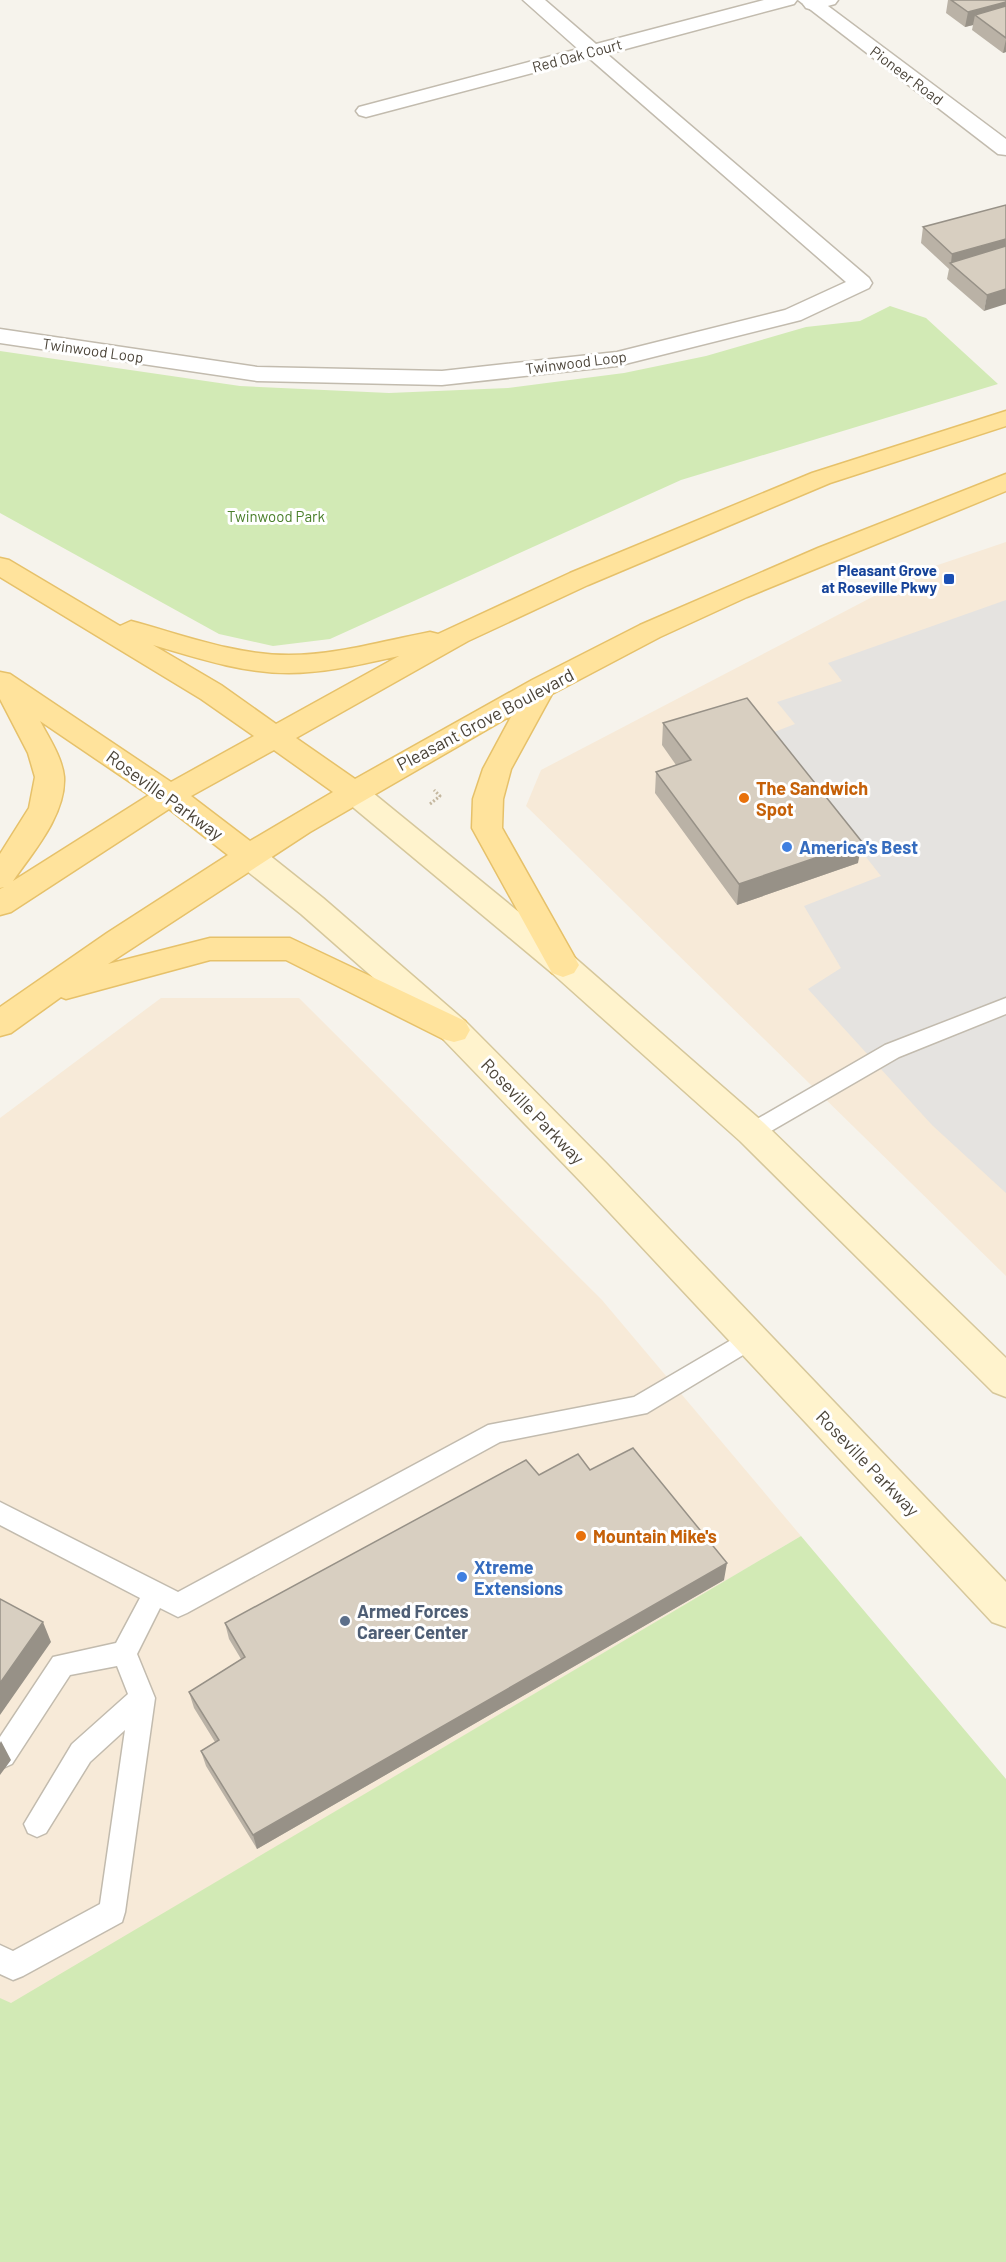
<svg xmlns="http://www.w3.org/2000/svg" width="1006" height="2262" font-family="Barlow,sans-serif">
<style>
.commercial{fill:#f7ead8}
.green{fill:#d2eab5}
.parking{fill:#e5e3e0}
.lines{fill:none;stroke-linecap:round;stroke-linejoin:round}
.service-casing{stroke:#c2bbae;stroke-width:3}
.minor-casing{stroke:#c2bbae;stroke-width:3}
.tertiary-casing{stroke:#c2bbae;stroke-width:3}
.secondary-casing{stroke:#d6c79b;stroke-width:3}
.primary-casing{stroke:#e6c16a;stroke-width:3}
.path{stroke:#c4b79f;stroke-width:3;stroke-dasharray:2 2;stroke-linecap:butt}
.service{fill:#fff;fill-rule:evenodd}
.minor{fill:#fff;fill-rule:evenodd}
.tertiary{fill:#fff;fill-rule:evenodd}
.secondary{fill:#fff3cd;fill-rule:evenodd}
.primary{fill:#ffe39c;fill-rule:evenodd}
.wall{fill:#bab2a6}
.shaded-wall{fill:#979187}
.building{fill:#d8cfc1;stroke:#979187;stroke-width:1.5}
.transit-dot{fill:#1a4fb4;stroke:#fff;stroke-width:2}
.food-dot{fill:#e8710a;stroke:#fff;stroke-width:2}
.shop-dot{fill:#3f7fe0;stroke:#fff;stroke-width:2}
.service-dot{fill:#5c6f8a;stroke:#fff;stroke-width:2}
.labels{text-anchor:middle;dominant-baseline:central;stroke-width:6;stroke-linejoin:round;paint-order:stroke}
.far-street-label{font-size:15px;fill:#4b4439;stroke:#fff}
.far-park-label{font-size:15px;fill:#4a7f2a;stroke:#fff}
.far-transit-label{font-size:15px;font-weight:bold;fill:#164399;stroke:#fff;text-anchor:end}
.street-label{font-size:18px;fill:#4b4439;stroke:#fff}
.food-label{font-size:18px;font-weight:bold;fill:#c56008;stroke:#fff;text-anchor:start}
.shop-label{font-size:18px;font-weight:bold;fill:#366cbe;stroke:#fff;text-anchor:start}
.service-label{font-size:18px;font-weight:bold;fill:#4e5e75;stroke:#fff;text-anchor:start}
</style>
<rect width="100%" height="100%" fill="#f6f3ec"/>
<path class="commercial" d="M1006,542V1276L526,806L541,770L926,569Z
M161,998H299L602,1300L801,1536L11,2004L0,1998V1118Z"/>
<path class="green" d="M890,306L926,318L998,384L681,480L330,639L273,646L219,634L0,513V351L240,386L389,393L508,388L624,373L706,356L806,327L860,321Z
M801,1536L1006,1779V2262H0V1998L11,2003Z"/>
<path class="parking" d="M1006,600V1193L932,1125L808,989L841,968L804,906L881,876L769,734L795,724L777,702L842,681L828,663Z"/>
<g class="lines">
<defs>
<path id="service" d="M1006,998V1014L899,1057L759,1138L752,1140L745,1138L741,1132L745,1126L885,1045Z
M750,1329L758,1332L761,1339L758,1346L647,1413L500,1442L187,1613L178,1617L160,1608L137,1654L155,1698L125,1912L122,1922L23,1976L13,1980L0,1974V1945L13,1951L100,1904L125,1730L90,1762L46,1833L37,1837L28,1833L24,1824L72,1744L128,1694L117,1666L70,1675L12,1764L3,1768L0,1766V1737L53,1657L116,1643L140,1598L0,1525V1502L178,1592L488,1425L634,1397Z"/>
<path id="minor" d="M523,0H545L596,44L764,0H797L794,4L607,54L869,278L872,283L869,288L801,320L617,366L442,385L257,381L0,343V329L257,367L442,371L617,352L785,310L846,282L589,58L366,117L359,115L356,111L359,107L578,49Z
M806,0H838L835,4L813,10L806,8L803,4Z"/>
<path id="tertiary" d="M798,0H820L1006,139V155L998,154Z"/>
<path id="secondary" d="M352,781L362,784L574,957L764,1123L1006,1358V1397L993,1392L740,1141L552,973L342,798L338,791L342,784Z
M248,844L259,847L323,898L465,1021L607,1164L1006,1582V1627L992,1622L583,1184L443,1039L301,914L237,863L233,855L237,847Z"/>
<path id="primary" d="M1006,411V426L830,483L588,585L468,641L296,738L355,779L532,680L640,625L818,548L1006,474V491L747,597L660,637L552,694L511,769L503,799L502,828L579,965L574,973L563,977L552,973L472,828L473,799L483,769L512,715L310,832L108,964L210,938H290L465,1021L470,1030L465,1039L454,1042L443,1039L286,960H210L66,999L61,997L11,1033L0,1036V1007L107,933L228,855L169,809L11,912L0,915V889L4,887L0,888V854L29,808L35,777L28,753L0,699V672L10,674L171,782L254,736L201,699L0,577V558L9,560L120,626L131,621C183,635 235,655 289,655C336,655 383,641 430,632L438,634L570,573L812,473ZM153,645C197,658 242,673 289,673C326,673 362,664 399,656L276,724L221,685ZM40,721L149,795L13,881C33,852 66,815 64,777C62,757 49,738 40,721ZM274,750L333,792L250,841L191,796Z"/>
</defs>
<use href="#service" class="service-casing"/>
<use href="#minor" class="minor-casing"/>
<use href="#tertiary" class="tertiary-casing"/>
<use href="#secondary" class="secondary-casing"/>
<use href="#primary" class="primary-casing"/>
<path class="path" d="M430,804L440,796L434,790"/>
<use href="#service" class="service"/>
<use href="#minor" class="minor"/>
<use href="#tertiary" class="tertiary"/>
<use href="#secondary" class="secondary"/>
<use href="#primary" class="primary"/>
</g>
<path class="wall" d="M948,0H1006V52L1003,53L972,30L973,25L965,27L946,13Z
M1006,205L984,311L947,279L949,269L921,243L923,227Z
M663,723L858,863L737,905L655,793L656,772L676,765L662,745Z
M590,1470L724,1580L257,1849L206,1766L201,1751L215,1742L194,1708L189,1692L241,1659L229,1639L225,1623L539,1475Z"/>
<path class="shaded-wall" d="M1006,2V16L975,15L973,25L965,27L968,12Z
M1006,39V52L1003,53Z
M1006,239V254L951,263L952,254Z
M1006,289V304L984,311L987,295Z
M862,842L858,863L737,905L739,884Z
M727,1563L724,1580L257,1849L253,1835Z
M43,1622L51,1642L0,1715V1683Z
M1,1741L11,1760L0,1775V1743Z"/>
<path class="building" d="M951,0H1006V2L968,12Z
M1006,6V38L975,15Z
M1006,205V239L952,254L923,227Z
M1006,246V289L987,295L950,263Z
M747,698L862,842L739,884L656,772L691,760L663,723Z
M633,1448L727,1563L253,1835L201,1751L219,1740L189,1692L245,1657L225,1623L526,1460L539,1475L578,1454L590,1470Z
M0,1599L43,1622L0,1683Z"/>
<rect class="transit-dot" x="943" y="573" width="12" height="12" rx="3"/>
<g class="food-dot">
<circle cx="744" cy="798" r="6"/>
<circle cx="581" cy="1536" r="6"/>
</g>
<g class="shop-dot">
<circle cx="787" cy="847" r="6"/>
<circle cx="462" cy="1577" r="6"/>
</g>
<circle class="service-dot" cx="345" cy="1621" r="6"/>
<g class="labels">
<g class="far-street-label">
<text transform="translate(577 55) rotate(-15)">Red Oak Court</text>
<text transform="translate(907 75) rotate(37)">Pioneer Road</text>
<text transform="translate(93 350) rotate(8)">Twinwood Loop</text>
<text transform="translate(576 362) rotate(-7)">Twinwood Loop</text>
</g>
<g class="far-park-label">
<text x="276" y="516">Twinwood Park</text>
</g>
<g class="far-transit-label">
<text x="937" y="570">Pleasant Grove<tspan x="937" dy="17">at Roseville Pkwy</tspan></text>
</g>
<g class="street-label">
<text transform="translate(485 719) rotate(-28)">Pleasant Grove Boulevard</text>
<text transform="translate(165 795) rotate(36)">Roseville Parkway</text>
<text transform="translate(533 1111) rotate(46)">Roseville Parkway</text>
<text transform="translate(868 1463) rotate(46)">Roseville Parkway</text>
</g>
<g class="food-label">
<text x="756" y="788">The Sandwich<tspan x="756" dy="21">Spot</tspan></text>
<text x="593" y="1536">Mountain Mike's</text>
</g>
<g class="shop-label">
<text x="799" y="847">America's Best</text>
<text x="474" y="1567">Xtreme<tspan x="474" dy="21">Extensions</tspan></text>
</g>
<g class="service-label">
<text x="357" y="1611">Armed Forces<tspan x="357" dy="21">Career Center</tspan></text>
</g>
</g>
</svg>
